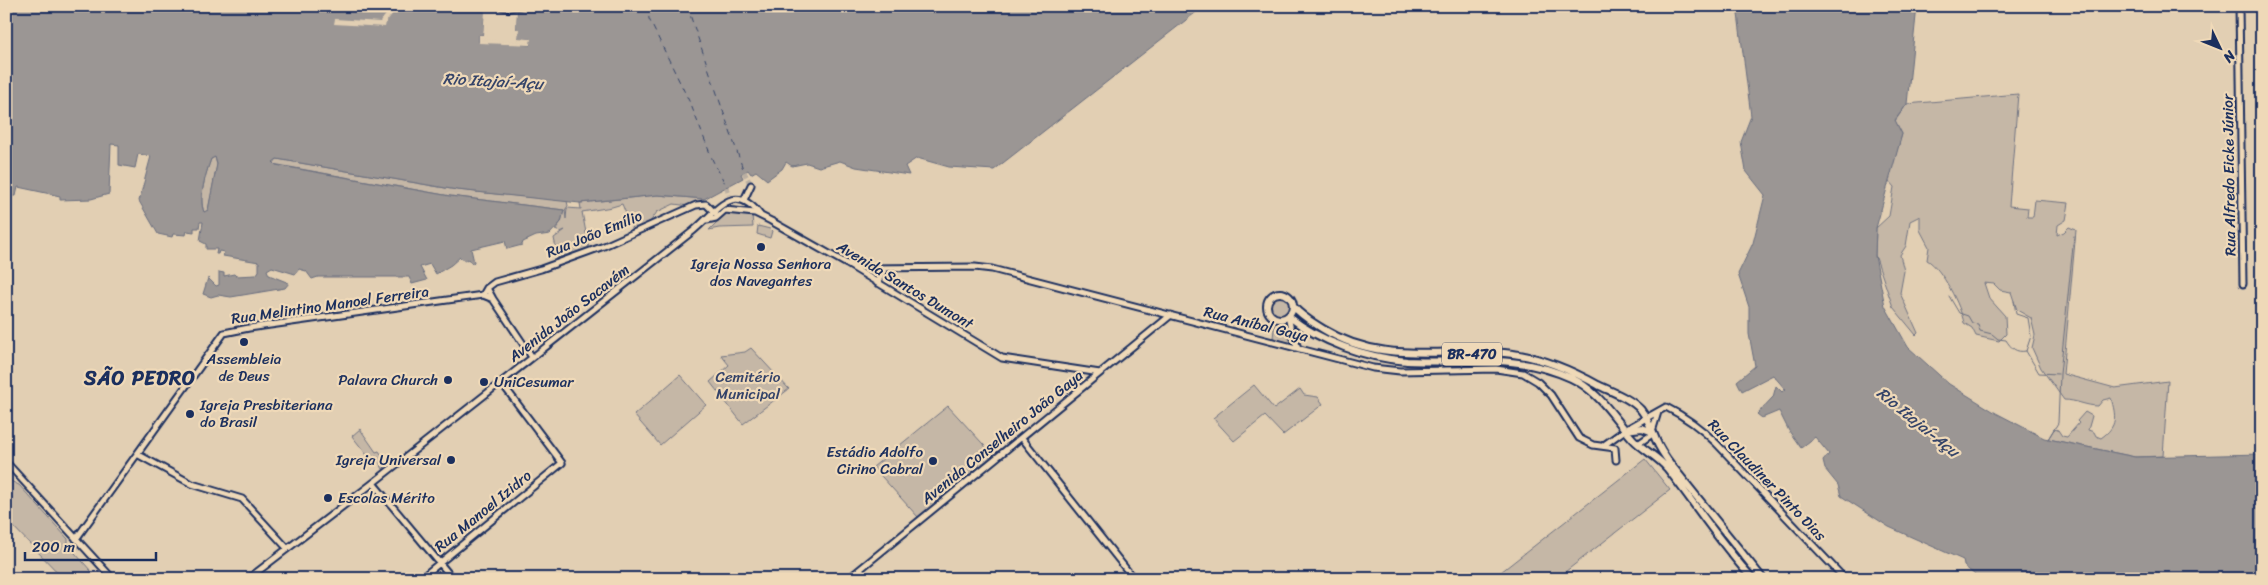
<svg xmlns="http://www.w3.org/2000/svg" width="2268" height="585" font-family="Sriracha,sans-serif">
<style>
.green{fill:#c5b7a6;stroke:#707382}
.water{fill:#9b9694;stroke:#686d7e;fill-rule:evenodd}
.pier{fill:#e2cfb3}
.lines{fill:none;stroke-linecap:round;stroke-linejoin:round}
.stream{stroke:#686d7e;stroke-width:1}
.ferry{stroke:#354469;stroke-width:1;stroke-dasharray:6 5;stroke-linecap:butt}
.secondary-tunnel{stroke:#baafa2;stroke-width:5;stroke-dasharray:5 2.5;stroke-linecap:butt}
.secondary-casing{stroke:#1b2f5e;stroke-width:9}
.highway-casing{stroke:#1b2f5e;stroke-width:10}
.secondary{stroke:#efd9b8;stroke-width:5}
.highway{stroke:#efd9b8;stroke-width:6}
.poi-dot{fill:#1b2f5e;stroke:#efd9b8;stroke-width:2}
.labels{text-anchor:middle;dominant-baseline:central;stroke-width:4.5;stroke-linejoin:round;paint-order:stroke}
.shield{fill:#efd9b8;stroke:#5b6279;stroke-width:1}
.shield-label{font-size:14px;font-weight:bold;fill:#1b2f5e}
.street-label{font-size:15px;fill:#1b2f5e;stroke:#efd9b8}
.poi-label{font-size:15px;fill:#1b2f5e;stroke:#efd9b8;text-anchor:end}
.park-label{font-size:15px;fill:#344369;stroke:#efd9b8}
.water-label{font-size:16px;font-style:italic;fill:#354469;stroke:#efd9b8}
.district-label{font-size:20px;font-weight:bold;letter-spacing:1px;fill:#1b2f5e;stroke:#efd9b8}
</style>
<rect width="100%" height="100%" fill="#e2cfb3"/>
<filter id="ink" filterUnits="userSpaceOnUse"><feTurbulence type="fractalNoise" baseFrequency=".02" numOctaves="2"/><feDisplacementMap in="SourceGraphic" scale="10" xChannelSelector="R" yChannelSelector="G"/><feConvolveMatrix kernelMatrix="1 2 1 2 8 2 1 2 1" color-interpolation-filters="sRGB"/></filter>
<g filter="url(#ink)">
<path class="green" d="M2018,94L2009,206L2028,208L2027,217H2033L2035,200L2069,203L2066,220L2058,225L2057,235L2064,232L2069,227L2076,230L2063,374L2115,388L2168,381L2163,456L2135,457L2048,439L2054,429L2058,430L2062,436L2067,437L2079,423L2077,421L2085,412L2092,416L2088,430L2094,432L2096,436L2101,438C2118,426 2116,416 2111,398L2103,400L2098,406C2086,406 2076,400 2064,400L2041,368L2032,348L2035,335L2031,318L2017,310L2011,292L2000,290L1994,284L1984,283L1989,298L2005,316L2006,334L1999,341L1976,336L1972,328L1964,323C1961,307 1942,268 1927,260L1929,247L1920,230V216L1910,221L1906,246L1900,255L1904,271L1900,293L1918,333L1916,335L1893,307L1875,255L1876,228L1889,216L1894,187L1888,180L1902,134L1895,121L1907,104Z
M215,157L217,165L208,211L204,212C198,197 206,173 211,159Z
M277,159L457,190L567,201L568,206L565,210L566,219L567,208L581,209L580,203L658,195L704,199L689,206L674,204L657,212L648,225L633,231L622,204L612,207L582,212L589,248L558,258L554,238L565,230L560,232L555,230L561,222L564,210L450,196L273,164Z
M731,212L752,215L753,227L719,228L709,230L726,213Z
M758,226L770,229L772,231L770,238L757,234Z
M1271 306a9 9 0 1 1 18 0a9 9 0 1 1-18 0Z
M1280,319L1287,321V333L1291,343L1273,338L1275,320Z
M751,348L789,389L743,424L710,382L729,365L721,355L745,352Z
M680,375L706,405L660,445L634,415Z
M1254,385L1274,409L1300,389L1304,395L1318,397L1323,404L1283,435L1265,416L1234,441L1213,418Z
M948,406L994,456L918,517L873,467Z
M360,429L376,452L379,451L383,457L382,460L387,465L383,469L376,457L370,459L352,436Z
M1645,459L1670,490L1556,579H1492Z
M6,479L19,485L68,539V545L98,579H64L6,519Z"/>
<path class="water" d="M6,6H390L421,12L423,6H469L485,12L483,35H479V42L530,45V39H518L516,29L517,10L542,6H1204L994,170L949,167L917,158L905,166L909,175L856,167L840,161L819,167L807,163L792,166L786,162L782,169L767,180L756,171L751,174L748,170L741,174L743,178L704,199L658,195L580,203L457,190L277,159L273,162L276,165L450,196L564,210L561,222L550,234L536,236L523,242L522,245L507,249L505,241L471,249L474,262L472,264L468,259L464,261L460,257L451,265L436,274L430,264L420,267L427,280L412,284L409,277H318L312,279L306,271L299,269L295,274L272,267L267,270L269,275L289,283L285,288L231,297L218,295L211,297L203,294L208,278L216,286L219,285V272L224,273V276L234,274L236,276L256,275L259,271V262L223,256L224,252L219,251L218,254H216L217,249H206V244L200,241L203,222H200L199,228H194V232L187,231L186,235L173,234L172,237L158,234L139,201L151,156L138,154L135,168L119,165V145L111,144L109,194L91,199L60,200V196L18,187L16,196H12L10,207H6ZM215,157L217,164L208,210L204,212C198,198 206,173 211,159Z
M1737,6H1917L1907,104L1895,120L1902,134L1876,228L1875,256L1885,306L1908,347L1949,384L1996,413L2044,438L2135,457L2262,454V579H1980L1964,566L1963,560L1889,527L1841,496L1838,485L1825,469L1823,461L1829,454L1815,437L1801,448L1789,431L1779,411L1762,418L1757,414L1773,397L1776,386L1782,392L1785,389L1773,375L1742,391L1737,381L1755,366L1749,334V307L1738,274L1753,243L1765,195L1746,171L1741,142L1751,116Z"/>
<path class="pier" d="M392,7L397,8L386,22L385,27L334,24L335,19L380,22Z
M485,9L487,12L486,35L481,40L528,43L516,39V32L514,29L515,10H517L516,29H519L518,38L531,39L530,45L479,43V35H483Z"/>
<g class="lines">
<path class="stream" d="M1949,296L1959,313L1968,316L1972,323L1978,324L1980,331L1992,334L1998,339L2006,340C2011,348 2016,353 2026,351
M2014,301L2016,314L2028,318L2031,336L2026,351L2039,373L2058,374
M2048,439L2058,423L2060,374L2074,236"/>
<path class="ferry" d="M648,6L649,19L691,105L713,161L727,187
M687,6L744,172"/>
<path class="secondary-tunnel" d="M744,172L751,185
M727,187L729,195"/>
<defs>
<path id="secondary" d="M500,6L509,8L520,6
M2239,6L2243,284
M744,200L751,185
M707,220L716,218L725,210L755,213L771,221L847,264L1002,358L1100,373
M847,264L869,268L975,267L992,269L1373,368L1400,371L1496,369L1523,373L1538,382L1551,395L1579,438L1593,445L1615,448L1616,460
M877,283L885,268
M487,288L493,299L532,357
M483,295L487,288L495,282L541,269L604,246L696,205L706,204L715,213
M1288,316L1291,330L1298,348
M1022,438L1134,579
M1638,444L1651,435L1658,412
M1604,445L1625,430L1666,407C1684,416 1701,428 1716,443L1845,579
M137,454L192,484L242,499L287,548
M6,462L113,579
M373,483L453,579
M76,539L224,333L249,328L483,295L493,299
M248,579L373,483L693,231C718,210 734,180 761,216
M420,579L562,463L501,382
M848,579L1171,315"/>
<path id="highway" d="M1267 306a13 13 0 1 1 26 0a13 13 0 1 1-26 0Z
M1293,306C1301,316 1312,322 1323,329C1385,367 1446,346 1513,354C1543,358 1571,370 1598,385C1612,392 1630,398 1641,410C1648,419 1652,430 1656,440C1660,450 1666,458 1672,466L1763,579
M1288,316C1321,342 1366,358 1407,361C1467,364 1514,352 1571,378C1599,391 1613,417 1633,439C1643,450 1657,456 1667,468C1696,505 1721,545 1753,579
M1625,430L1642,428L1653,432"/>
</defs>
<use href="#secondary" class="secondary-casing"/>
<use href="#highway" class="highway-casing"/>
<use href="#secondary" class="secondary"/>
<use href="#highway" class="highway"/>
</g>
</g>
<g class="poi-dot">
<circle cx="761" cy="247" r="5"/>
<circle cx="244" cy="342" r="5"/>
<circle cx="448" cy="380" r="5"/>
<circle cx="484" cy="382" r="5"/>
<circle cx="190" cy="414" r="5"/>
<circle cx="451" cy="460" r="5"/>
<circle cx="933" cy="461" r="5"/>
<circle cx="328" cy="498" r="5"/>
</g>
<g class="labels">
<rect class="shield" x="1442" y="342.5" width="60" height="23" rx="4"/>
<g class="shield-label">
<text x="1472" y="354">BR-470</text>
</g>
<g class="street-label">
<text transform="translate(2229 175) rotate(-91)">Rua Alfredo Eicke Júnior</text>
<text transform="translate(594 234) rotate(-22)">Rua João Emílio</text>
<text transform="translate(905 285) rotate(31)">Avenida Santos Dumont</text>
<text transform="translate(330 305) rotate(-8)">Rua Melintino Manoel Ferreira</text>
<text transform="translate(569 313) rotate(-38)">Avenida João Sacavém</text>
<text transform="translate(1256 324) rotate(14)">Rua Aníbal Gaya</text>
<text transform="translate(1002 437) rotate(-39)">Avenida Conselheiro João Gaya</text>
<text transform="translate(1767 480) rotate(46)">Rua Claudiner Pinto Dias</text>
<text transform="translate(483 511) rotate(-39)">Rua Manoel Izidro</text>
</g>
<g class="poi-label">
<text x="761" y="264" text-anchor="middle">Igreja Nossa Senhora<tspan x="761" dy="17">dos Navegantes</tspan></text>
<text x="244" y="359" text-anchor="middle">Assembleia<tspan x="244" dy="17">de Deus</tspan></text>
<text x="438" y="380">Palavra Church</text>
<text x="494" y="382" text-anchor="start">UniCesumar</text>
<text x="200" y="405" text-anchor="start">Igreja Presbiteriana<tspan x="200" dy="17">do Brasil</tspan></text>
<text x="923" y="452">Estádio Adolfo<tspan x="923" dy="17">Cirino Cabral</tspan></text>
<text x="441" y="460">Igreja Universal</text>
<text x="338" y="498" text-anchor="start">Escolas Mérito</text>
</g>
<g class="park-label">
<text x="748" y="377">Cemitério<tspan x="748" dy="17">Municipal</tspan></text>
</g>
<g class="water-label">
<text transform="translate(493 81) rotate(3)">Rio Itajaí-Açu</text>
<text transform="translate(1918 422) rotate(39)">Rio Itajaí-Açu</text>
</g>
<g class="district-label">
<text x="140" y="378">SÃO PEDRO</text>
</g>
</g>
<rect width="2268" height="585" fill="none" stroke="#efd9b8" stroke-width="25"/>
<rect x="12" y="12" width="2243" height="560" fill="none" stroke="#1b2f5e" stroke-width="2" filter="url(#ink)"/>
<g transform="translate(2220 48) rotate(133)" stroke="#efd9b8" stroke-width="4" paint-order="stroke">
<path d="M0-4L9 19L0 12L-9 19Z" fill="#1b2f5e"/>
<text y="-8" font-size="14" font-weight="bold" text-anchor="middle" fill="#1b2f5e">N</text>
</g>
<path d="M25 552v8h131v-8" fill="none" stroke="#1b2f5e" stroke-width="2.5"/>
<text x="32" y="552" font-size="15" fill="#1b2f5e" stroke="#efd9b8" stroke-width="4" paint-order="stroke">200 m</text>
</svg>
